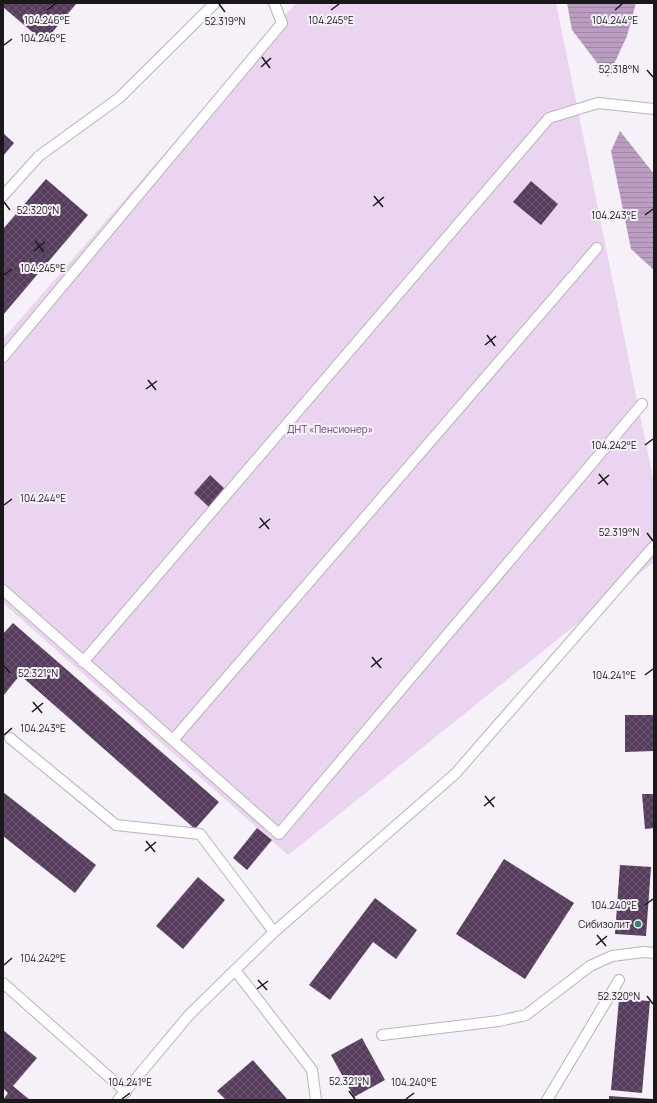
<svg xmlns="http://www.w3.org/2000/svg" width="657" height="1103" font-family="Manrope,sans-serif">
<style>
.garden{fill:#ead4ef}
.water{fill:url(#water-rules)}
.building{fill:url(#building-cross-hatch)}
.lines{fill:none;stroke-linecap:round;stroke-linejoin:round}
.lane-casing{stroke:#b9b3ba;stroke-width:12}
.lane{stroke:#fff;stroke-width:10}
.ticks{fill:none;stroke:#1a181b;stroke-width:1.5}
.poi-dot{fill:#3b8075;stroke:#f6f0f8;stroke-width:1.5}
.labels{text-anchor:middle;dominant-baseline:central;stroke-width:4;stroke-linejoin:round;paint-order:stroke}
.park-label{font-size:10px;fill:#623b6c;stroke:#f6f0f8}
.poi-label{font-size:10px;fill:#1a181b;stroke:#f6f0f8;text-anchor:end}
.ticks-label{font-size:10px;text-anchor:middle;fill:#1a181b;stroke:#f6f0f8;stroke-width:4;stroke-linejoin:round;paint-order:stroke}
</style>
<defs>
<pattern id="water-rules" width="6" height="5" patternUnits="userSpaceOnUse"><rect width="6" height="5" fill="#ba9dc1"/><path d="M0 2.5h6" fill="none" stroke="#9f86a5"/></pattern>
<pattern id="building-cross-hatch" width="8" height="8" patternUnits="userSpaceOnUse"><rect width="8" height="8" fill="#573d5d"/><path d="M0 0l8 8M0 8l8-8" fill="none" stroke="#6b5670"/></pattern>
</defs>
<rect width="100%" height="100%" fill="#f6f0f8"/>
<path class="garden" d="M296,3H556L654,483V562L288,855L3,603V339Z"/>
<path class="water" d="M567,3H636L627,36L608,77L572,30Z
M620,131L654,174V270L631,249L611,151Z"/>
<path class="building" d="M3,3H77L44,42L3,7Z
M3,133L14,143L3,156Z
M46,179L88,215L3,315V229Z
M531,181L558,204L541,225L513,202Z
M210,475L226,490L210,508L194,493Z
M13,623L219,802L195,829L20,675L3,696V634Z
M625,715H654V751L625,752Z
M3,792L96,865L75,893L3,836Z
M642,794H654V828L645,829Z
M257,828L272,840L247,870L233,858Z
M504,859L574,903L525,979L456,934Z
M620,865L651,867L646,936L615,934Z
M198,877L225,900L183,949L156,926Z
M375,898L417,930L396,959L373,942L330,1000L309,985Z
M619,999L650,1001L642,1093L611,1090Z
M3,1030L37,1058L13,1086L30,1100H3L8,1093L3,1088Z
M362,1038L385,1080L354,1097L331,1055Z
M253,1060L287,1099L285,1100H226L217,1091Z
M609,1096L652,1099V1100H609Z"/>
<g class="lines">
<defs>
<path id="lane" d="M3,196L39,156L119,98L215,3
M3,357L282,23L274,3
M3,590L279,834L642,404
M83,662L549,118L598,103L654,109
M10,738L116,825L200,834L274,932
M173,740L597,248
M235,970L312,1070L316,1100
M3,983L126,1092
M382,1035L499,1021L526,1015L590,966L612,956L644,952L654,953
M118,1100L189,1015L274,932L455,774L654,546
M547,1100L619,980"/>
</defs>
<use href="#lane" class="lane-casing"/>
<use href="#lane" class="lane"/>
</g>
<path class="ticks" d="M219,4L225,12M47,10L55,4M331,10L339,4M615,10L622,4M4,45L12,39M262,57L270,68M261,67L271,58M647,70L653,77M374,196L383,207M4,202L10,210M373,206L384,197M645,215L653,209M35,241L44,252M34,251L45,242M4,275L12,269M487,335L495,346M485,345L496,336M148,380L156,390M146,389L157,381M645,445L653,439M599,474L608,485M598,484L609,475M4,505L12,499M260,518L269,529M259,528L270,519M647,533L653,541M372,657L381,668M4,666L10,673M371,667L382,658M645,675L653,669M33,702L42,713M32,712L43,703M4,735L12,728M485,796L494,807M484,806L495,797M146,841L155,852M145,851L156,842M645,905L653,899M597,935L606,946M596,945L607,936M4,965L12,958M258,980L267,990M257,989L268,981M647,996L653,1004M349,1091L355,1099M122,1099L130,1093M406,1099L414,1093"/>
<circle class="poi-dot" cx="638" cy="924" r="4"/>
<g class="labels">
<g class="park-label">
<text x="330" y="429">ДНТ «Пенсионер»</text>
</g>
<g class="poi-label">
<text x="630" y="924">Сибизолит</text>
</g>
</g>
<g class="ticks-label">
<text x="47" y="24">104.246°E</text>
<text x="331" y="24">104.245°E</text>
<text x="615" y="24">104.244°E</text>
<text x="225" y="25">52.319°N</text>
<text x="43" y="42">104.246°E</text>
<text x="619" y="73">52.318°N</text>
<text x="38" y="214">52.320°N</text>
<text x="614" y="219">104.243°E</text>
<text x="43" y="272">104.245°E</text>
<text x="614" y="449">104.242°E</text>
<text x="43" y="502">104.244°E</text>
<text x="619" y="536">52.319°N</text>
<text x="38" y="677">52.321°N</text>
<text x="614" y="679">104.241°E</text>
<text x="43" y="732">104.243°E</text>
<text x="614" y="909">104.240°E</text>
<text x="43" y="962">104.242°E</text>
<text x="619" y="1000">52.320°N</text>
<text x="349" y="1085">52.321°N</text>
<text x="130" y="1086">104.241°E</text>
<text x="414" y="1086">104.240°E</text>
</g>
<rect width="657" height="1103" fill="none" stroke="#1a181b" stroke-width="8"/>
</svg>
